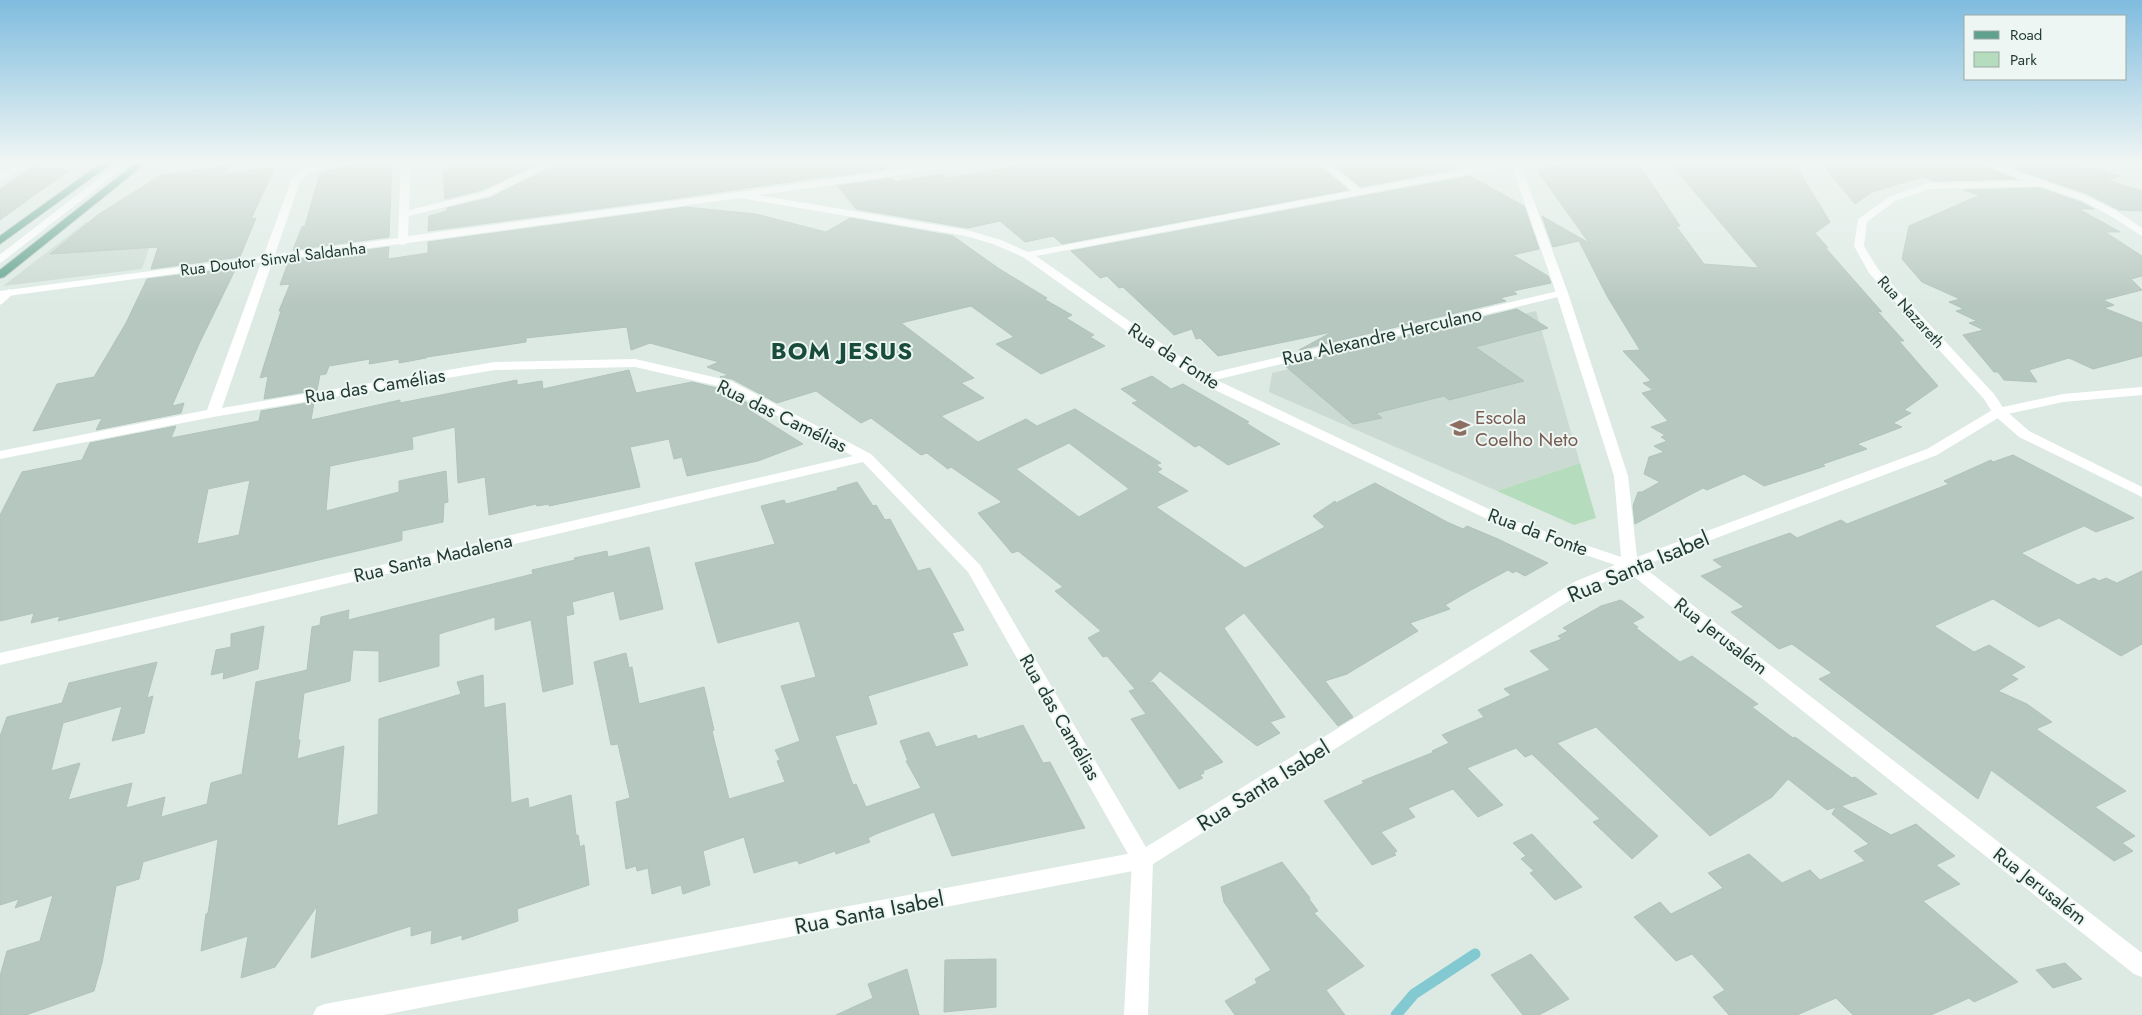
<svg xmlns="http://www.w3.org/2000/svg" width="2142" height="1015" font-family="Jost,sans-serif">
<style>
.built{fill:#cbdad2}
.green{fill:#b5dcbd}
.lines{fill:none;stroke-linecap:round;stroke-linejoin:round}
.stream{stroke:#82c9d2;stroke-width:11}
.building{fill:#b6c7bf;stroke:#b0c3ba;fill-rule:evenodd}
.primary-casing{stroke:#bcc4c1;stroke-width:2}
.service{stroke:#fff;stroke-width:7}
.minor{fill:#fff;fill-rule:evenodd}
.tertiary{fill:#fff;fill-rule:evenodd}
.primary{fill:#60a18d;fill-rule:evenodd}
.labels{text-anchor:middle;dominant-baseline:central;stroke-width:4;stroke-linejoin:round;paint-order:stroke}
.far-street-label{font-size:16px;fill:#1f3931;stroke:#edf6f2}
.street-label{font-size:19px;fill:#1f3931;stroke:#edf6f2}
.education-label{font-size:19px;fill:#785e54;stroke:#edf6f2;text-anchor:start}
.near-street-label{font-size:22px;fill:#1f3931;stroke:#edf6f2}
.district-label{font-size:24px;font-weight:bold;letter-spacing:1px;fill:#1a4c3d;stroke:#edf6f2}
</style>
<rect width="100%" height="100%" fill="#ddeae4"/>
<path class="built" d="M161,212L142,269L3,286L86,222Z
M1536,311L1580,463L1497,491L1269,392L1272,373Z"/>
<path class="green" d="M1580,463L1596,518L1574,525L1497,491Z"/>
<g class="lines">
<path class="stream" d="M1396,1015L1414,994L1475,954"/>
</g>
<path class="building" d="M358,163H392L389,237L293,250L302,227L305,226L320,173Z
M450,163H540L482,190L445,199L443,171L451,169Z
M559,163H881L885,169L831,177L828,173L829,176L664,200L428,231L429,216L447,211V208L490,198Z
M1034,163H1317L1348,190L1062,244L1053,236L1025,242L1000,221L968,228L856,209L838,186L892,178L895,182L943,174L948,178Z
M1332,163H1444L1456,169L1361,187Z
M1573,163H1638L1680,226H1676L1704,264L1759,268L1670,163H1794L1830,222L1815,233L1828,248L1823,245L1882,312L1877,311L1904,341H1899L1938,386L1904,410L1911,413L1893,423L1902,427L1857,444L1867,449L1823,464L1825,466L1764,486L1744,474L1707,490L1703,488L1635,524L1633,506L1638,492H1642L1660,482L1644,474L1649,457L1664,452L1654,446L1667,441L1661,437L1665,435L1651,427L1668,421L1642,393L1653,390L1643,383L1651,381L1623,351L1640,350L1607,296L1579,241L1553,247L1542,216L1589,243L1537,170Z
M1821,163H1977L2016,179L1935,181L1922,177L1872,192L1855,204Z
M2020,163H2076L2082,168H2094L2120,176L2107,180L2142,191V211L2119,210L2088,194L2015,169Z
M229,166L226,174L275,167L251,219L256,218L240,257L151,269L158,247L50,254L99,214L161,175Z
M32,167L69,170L0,220V189Z
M1470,176L1524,206L1539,249L1513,255L1548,276L1551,283L1513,291L1517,294L1500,298L1506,301L1299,350L1332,332L1218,356L1200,338L1196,339L1192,329L1174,335L1123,287L1119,288L1107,276L1100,278L1071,251Z
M2040,188L2080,202L2094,209H2079L2120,232H2105L2142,256V276L2131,279L2142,290L2103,300L2114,305L2104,308L2142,323V356L2093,369L2069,358L2029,370L2037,382L2004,380L1998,372H1994L1963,335L1984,330L1969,323L1977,321L1956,311L1964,309L1949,302L1960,299L1922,282L1902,259L1909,226L1980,195L1964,190Z
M686,207L756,214L826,232L850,218L953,236L998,268L1047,298L1044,299L1072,315L1066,318L1094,335L1090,337L1105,346L1041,374L996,344L1014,337L971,306L901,323L974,378L961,383L984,398L941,416L978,442L1026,419L1037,426L1075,409L1161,463L1156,465L1162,469L1157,472L1188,491L1156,507L1245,568L1325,527L1313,516L1335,501L1336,503L1375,483L1447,522L1463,529L1467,526L1498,539L1548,563L1525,576L1516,571L1513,573L1508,570L1471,590L1445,605L1450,609L1410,623L1418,631L1347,674L1325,681L1353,717L1338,726L1244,613L1224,628L1285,717L1270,722L1280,733L1257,746L1160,671L1148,684L1153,682L1223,762L1203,771L1204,773L1200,775L1203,778L1179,789L1131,719L1146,714L1129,691L1135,689L1107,656L1103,657L1088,638L1101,631L1055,591L1063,587L1018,551L1012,553L978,513L1002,502L951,467L948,469L927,453L921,455L871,418L861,423L816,391L777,403L732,379L720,377L729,375L707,367L719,362L650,343L631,350L627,327L526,338V342L427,357L426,358L399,363V359L369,364L370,359L329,366L326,374L320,375L317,390L264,399L268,376L260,378L281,311H279L290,284L280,285L289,260L389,247L388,259L428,253V242ZM1069,443L1124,485L1129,489L1079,517L1016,469Z
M236,268L199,344L172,406L184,403L181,413L96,430L102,418L33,431L57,384L94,377L126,323L147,279Z
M1517,309L1548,328L1475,347L1524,381L1449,400L1444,396L1376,413L1382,418L1353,424L1284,365Z
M629,370L636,393L692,382L721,389L757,408L749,410L803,444L758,461L687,476L682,457L674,459L669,439L630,447L640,487L549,506V504L537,506L536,504L489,515L485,477L458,483L455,427L412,437L413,449L330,466L326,511L399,492V481L446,471L448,502L444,503L443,522L402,531V540L400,541L58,621L60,616L31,623L34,613L0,621V515L22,472L82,460L90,443L176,426L171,438L259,421L261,411L314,402L311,420L400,400V403L517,380V385L542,381L543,389ZM250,480L239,535L197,544L208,489Z
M1152,376L1171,389L1183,384L1249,422L1246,423L1280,444L1228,465L1199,445L1195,447L1132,403L1138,401L1121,389Z
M2013,455L2134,518L2096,532L2084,526L2021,553L2078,585L2094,578L2099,581L2106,578L2117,583L2142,571V644L2121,656L2059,618L2039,627L1993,599L1934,626L1974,652L1989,645L2025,667L2011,675L2018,679L1998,691L2027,704L2052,722L2036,729L2126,791L2095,807L2135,836L2122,843L2133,851L2114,861L1991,770L1978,799L1819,679L1832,673L1792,644L1779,649L1731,612L1744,607L1701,576L1723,567L1713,560L1790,533L1797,538L1841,520L1847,524L1949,484L1944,481L1991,460L1993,462Z
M857,482L873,506L876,505L885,520L890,519L918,571L930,568L964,630L952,633L968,665L868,696L877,724L835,736L853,785L856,784L866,807L921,788L906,761H908L900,741L929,732L936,747L976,735L978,739L1023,725L1043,763L1050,762L1085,828L952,856L934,812L876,834L868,838L870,842L836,854L835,851L799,864L798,861H794L754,873L744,837L703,851L710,885L683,894L681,885L652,894L648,868L637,871L636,866L626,869L616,802L630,798L618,744L611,745L594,662L626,653L629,668L632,667L639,704L704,687L714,730L712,731L729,799L785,782L777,761L780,760L775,750L800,741L781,686L816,677L799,621L718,643L695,563L775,544L761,506L784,500L786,504L838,490L837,488Z
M649,547L663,609L620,620L614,591L572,602L574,614L566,616L573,684L543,692L531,620L495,630V617L439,634V666L379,682V651L353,650L350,681L304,693L298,740H300L297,759L344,746L337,826L378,814L379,719L461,694L457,682L483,675L484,708L505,703L511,803L528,798L529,808L571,795L576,835H578L580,847L584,845L589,885L517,909L518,921L462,940V935L431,944L432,930L411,936V926L311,958L317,906L275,967L241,978L248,936L201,951L206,914L208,913L210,900L218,839L143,862L139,879L116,886L102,963L94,991L26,1015H0V976L7,951L40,941L53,895L15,908L19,899L0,905V736L7,717L62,703L69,683L157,662L147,698L153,696L144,733L112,741L122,706L63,723L51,771L80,763L68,800L132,783L126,808L165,797L161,817L207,804L211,783L242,774L256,682L307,670L312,627L320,625L321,617L349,610L348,620L533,574L532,570L575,560L574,558L607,551L608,557Z
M1621,600L1644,617L1632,623L1638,627L1636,628L1680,662L1692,656L1758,704L1752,707L1793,738L1795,737L1852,778L1855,777L1877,794L1841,806L1891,835L1916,824L1955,856L1936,865L1960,884L1923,901L2018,982L1974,1002L1969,998L1931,1015H1853L1836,998L1797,1015H1729L1713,997L1725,990L1692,954L1676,961L1634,917L1660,902L1671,914L1723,888L1708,873L1749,854L1782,883L1810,870L1820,880L1865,861L1854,851L1869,844L1832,814L1836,807L1827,810L1788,779L1772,797L1710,836L1596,727L1557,743L1658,836L1632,859L1593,822L1600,819L1532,754L1525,757L1516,748L1467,768L1503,805L1478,817L1453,789L1408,808L1415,817L1381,832L1397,851L1394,853L1396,855L1372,865L1324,801L1364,783L1362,781L1434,752L1432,751L1449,743L1442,735L1484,717L1478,710L1511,695L1504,689L1550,670L1530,651L1562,639L1558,636L1568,631L1563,628L1601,606Z
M264,626L258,669L223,679L224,672L211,675L216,650L231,647V634Z
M1532,834L1582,887L1555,900L1530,873L1534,871L1521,859L1526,856L1513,843Z
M1282,862L1310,898L1309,899L1318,911L1314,913L1364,966L1326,990L1345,1015H1235L1225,1001L1257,983L1255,979L1271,970L1224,902L1221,887Z
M1531,954L1569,999L1539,1015H1523L1491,975Z
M996,959V1007L944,1012L945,960Z
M2065,963L2082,979L2053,988L2036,970Z
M907,969L919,1015H836L873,998L868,984Z"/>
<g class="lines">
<defs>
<path id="primary" d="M101,163H112L0,244V236Z
M136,163H146L4,277L0,278V270Z"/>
</defs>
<use href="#primary" class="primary-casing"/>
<path class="service" d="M2084,163H2095
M2003,169L2015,163
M0,176L26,163
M0,259L124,163
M0,301L9,293"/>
<path class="minor" d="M334,163H356L309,173L301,179L222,408L495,362L635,359L731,381L871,454L980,565L1150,854L1153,860L1148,1015H1124L1132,861L968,572L863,462L0,665V653L853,456L722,387L635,367L495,370L213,417L0,459V451L207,410L292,178L303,169Z
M545,163H557L489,196L405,217L400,214L401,212L483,192Z
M940,163H966L962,166L740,198L735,195L740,192Z
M1319,163H1329L1364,192L1359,195L1356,194Z
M1979,163H1993L2087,196L2117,211L2142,228V236L2109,215L2081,200L2040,186L1929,189L1895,201L1867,222L1864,246L1878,269L1994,394L2004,409L2029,431L2142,487V497L2019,437L1994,415L1984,399L1869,273L1854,246L1858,219L1889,197L1928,183L2025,181Z
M1562,290L1566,291L1568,293L1566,295L1203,383L1197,379L1203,375Z"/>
<path class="tertiary" d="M401,163H411L408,236L740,192L967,230L1001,240L1028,252L1498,163H1520L1568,293L1628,476L1637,557L1927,449L1994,409L2063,394L2142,387V395L2063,402L2003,415L1937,455L1642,566L2142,953V977L2134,974L1628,572L1586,590L1150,866L1143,869L383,1015H313L317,1007L325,1004L1138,852L1574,582L1615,565L1504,527L1198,382L1023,257L993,244L966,236L740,198L408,243L403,245L399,244L0,297V291L398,238ZM1512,166L1556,293L1614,476L1621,557L1514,521L1208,376L1036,256Z"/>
<use href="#primary" class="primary"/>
</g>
<linearGradient id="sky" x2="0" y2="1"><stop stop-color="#7fbcdf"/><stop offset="0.53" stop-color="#f0f6f3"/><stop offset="1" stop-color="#f0f6f3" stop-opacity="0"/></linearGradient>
<rect width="2142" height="306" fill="url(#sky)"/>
<defs>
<symbol id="school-bare" viewBox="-9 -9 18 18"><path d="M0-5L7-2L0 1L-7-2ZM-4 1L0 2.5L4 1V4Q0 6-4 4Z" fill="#8d6e63" stroke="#edf6f2" stroke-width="2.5" paint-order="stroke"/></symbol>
</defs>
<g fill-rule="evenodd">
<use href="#school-bare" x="1446" y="414" width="28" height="28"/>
</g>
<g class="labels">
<g class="far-street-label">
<text transform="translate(273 259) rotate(-7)">Rua Doutor Sinval Saldanha</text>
<text transform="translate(1911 312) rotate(48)">Rua Nazareth</text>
</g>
<g class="street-label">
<text transform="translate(1382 336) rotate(-13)">Rua Alexandre Herculano</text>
<text transform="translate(1174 356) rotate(33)">Rua da Fonte</text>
<text transform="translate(375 386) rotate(-9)">Rua das Camélias</text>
<text transform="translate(782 416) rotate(26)">Rua das Camélias</text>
<text transform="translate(1538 532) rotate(20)">Rua da Fonte</text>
<text transform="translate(433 558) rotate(-13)">Rua Santa Madalena</text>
<text transform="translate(1721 636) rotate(38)">Rua Jerusalém</text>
<text transform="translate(1060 717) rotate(60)">Rua das Camélias</text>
<text transform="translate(2040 886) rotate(38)">Rua Jerusalém</text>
</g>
<g class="education-label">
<text x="1475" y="417">Escola<tspan x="1475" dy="22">Coelho Neto</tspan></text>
</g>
<g class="near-street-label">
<text transform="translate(1638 566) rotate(-23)">Rua Santa Isabel</text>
<text transform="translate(1263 785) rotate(-32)">Rua Santa Isabel</text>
<text transform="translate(869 912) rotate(-11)">Rua Santa Isabel</text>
</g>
<g class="district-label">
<text x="842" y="350">BOM JESUS</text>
</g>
</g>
<rect x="1964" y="15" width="162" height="65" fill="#edf6f2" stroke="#9baaa5"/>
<rect x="1974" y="31" width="25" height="8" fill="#60a18d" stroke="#9baaa5"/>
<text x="2010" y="40" font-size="15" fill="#1f3931">Road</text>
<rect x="1974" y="52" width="25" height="15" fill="#b5dcbd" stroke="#9baaa5"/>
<text x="2010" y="65" font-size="15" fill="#1f3931">Park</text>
</svg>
